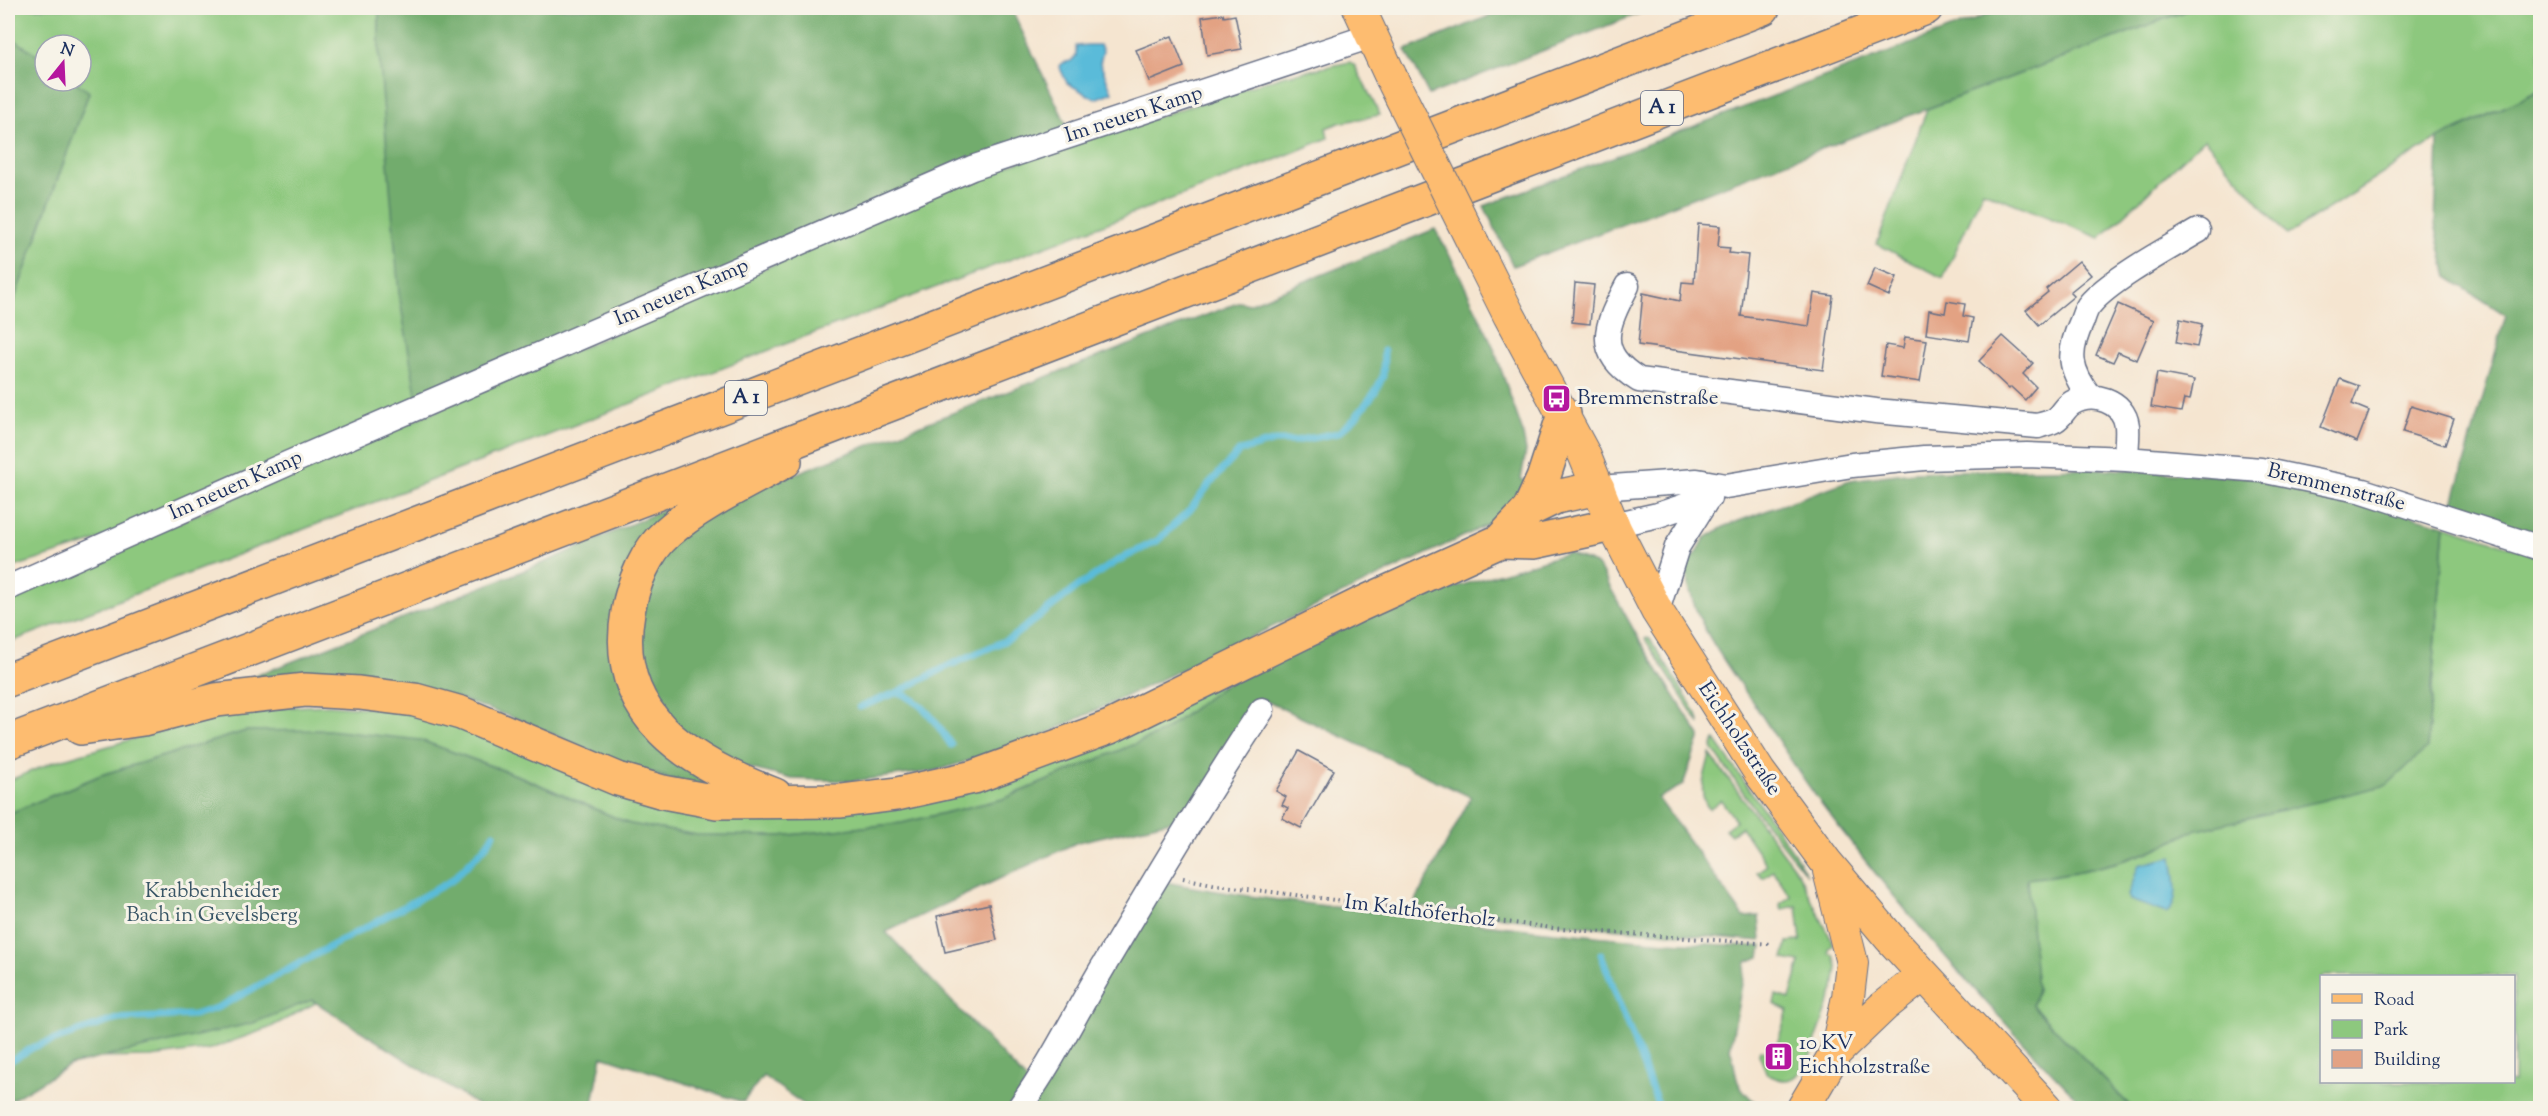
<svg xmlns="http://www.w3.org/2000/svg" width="2548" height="1116" font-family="'Sorts Mill Goudy',serif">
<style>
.green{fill:#8dc87e;stroke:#547c6e;stroke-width:1.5;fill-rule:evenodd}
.forest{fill:#72ac6d;stroke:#466e66;stroke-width:1.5}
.water{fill:#5abbd9;stroke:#3a759c;stroke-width:1.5}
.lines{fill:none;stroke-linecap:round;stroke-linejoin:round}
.stream{stroke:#5abbd9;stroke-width:7}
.building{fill:#e3a283}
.minor-casing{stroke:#676f86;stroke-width:27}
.major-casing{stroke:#676f86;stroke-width:34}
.highway-casing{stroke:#676f86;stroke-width:36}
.path{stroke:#676f86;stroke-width:4;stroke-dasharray:1.5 4.5;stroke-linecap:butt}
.minor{stroke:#fff;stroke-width:24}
.major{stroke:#fdbc70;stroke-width:32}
.highway{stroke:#fdbc70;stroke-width:33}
.major-bridge-casing{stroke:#676f86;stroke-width:34;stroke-linecap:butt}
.major-bridge{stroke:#fdbc70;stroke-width:32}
.labels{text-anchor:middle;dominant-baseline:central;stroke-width:6;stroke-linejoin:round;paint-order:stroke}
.shield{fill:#f7f3e8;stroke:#5d6a87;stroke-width:1.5}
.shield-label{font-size:20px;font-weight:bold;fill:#1b2f5e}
.street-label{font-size:21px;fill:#1b2f5e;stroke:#f7f3e8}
.poi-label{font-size:21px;fill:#1b2f5e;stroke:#f7f3e8;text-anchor:start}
.park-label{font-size:21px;fill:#385566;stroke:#f7f3e8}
</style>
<rect width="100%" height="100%" fill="#f7f3e8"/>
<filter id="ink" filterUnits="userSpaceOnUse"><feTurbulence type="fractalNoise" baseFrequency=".0167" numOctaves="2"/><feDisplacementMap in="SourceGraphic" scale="12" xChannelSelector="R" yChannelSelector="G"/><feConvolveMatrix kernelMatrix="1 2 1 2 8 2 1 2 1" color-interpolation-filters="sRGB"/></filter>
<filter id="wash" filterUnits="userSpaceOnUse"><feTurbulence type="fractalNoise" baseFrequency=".008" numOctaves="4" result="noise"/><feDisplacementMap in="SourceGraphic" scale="24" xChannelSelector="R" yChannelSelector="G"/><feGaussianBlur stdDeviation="1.35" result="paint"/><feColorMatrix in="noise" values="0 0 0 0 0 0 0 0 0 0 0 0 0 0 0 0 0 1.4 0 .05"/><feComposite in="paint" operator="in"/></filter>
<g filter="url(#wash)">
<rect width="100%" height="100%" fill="#f5e5d0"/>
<path class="green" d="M8,8H379V54L417,400L90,543L8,569V317L89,92L74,81H81V45H45V61L8,35Z
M2193,8H2540V90L2437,139L2287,235L2204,139L2100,238L1983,191L1943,278L1877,244L1927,109Z
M1350,62L1355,66L1380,115L1339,123L1326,128L1328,138L1270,162L801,338L8,643V596L984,173L1282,76Z
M2445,525L2540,556V1108H2132L2032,1005L2037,990L2026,878C2083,873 2141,861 2190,832L2427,748ZM2322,976H2514V1082H2322Z
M1646,638L1650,639L1697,714L1700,725L1645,639Z
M1226,684L1161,733L1003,799L902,823L780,836L697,835L630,824L522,777L420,740L362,978L269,1028L210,1049L151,1057L89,1058L291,731H246L101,775L8,814V781L53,762L233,710L329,705L425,712L808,816Z
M1715,740L1796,856L1807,875L1757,812L1712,748Z
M1710,754L1798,873L1834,945L1829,948V954L1834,955L1837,967L1834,989L1810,1057C1799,1078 1790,1087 1767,1074L1759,1055L1760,1050L1774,1053L1788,1010L1774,1004L1776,995L1790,999L1800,962L1783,959L1787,942L1801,941L1797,906L1782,909L1780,904L1791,896L1773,871L1763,878L1757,872L1767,865L1741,827L1731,835L1725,829L1736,821L1721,800L1709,809C1696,793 1706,773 1710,754Z"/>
<path class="forest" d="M379,8H1011L1069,130L417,400L399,294L379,54Z
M1509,8H1653L1429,95L1406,50Z
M2005,8H2193L1513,266L1484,206Z
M8,35L45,61V81H74L89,92L8,317Z
M2540,90V541L2451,510L2506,315L2447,277L2435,224L2438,139Z
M1435,229L1455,265L1493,346L1522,430L1526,451L1521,479L1528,482L1510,511L1479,529L1029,742L935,771L852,781L792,779L741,766L690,742L644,680L637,611L667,545L727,500L1240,302L1249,304Z
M2088,468L2255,477L2355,499L2445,525L2427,748L2387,785L2190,832C2141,861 2083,873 2027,879L2037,990L2032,1005L2132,1108H2086C1992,1012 1901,911 1821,803C1799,774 1780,743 1760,713C1730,668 1681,611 1687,555L1695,556L1705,538L1725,526L1850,480L1913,472Z
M674,505L634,556L613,660L743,793L712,790L620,764L523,721L433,690L337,677L250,678L548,561Z
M1568,553L1595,564L1600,569L1641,643L1700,736L1683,785L1658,798L1744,917L1759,916L1761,941L1561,924L1413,906L1471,797L1264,700L1188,817L1078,842L886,932L1028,1082L1011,1108H809L763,1076L743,1102L602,1056L592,1108H482L312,1000L253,1023L70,1065L8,1102V814L101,775L246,731L328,730L420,740L521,777L630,824L697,835L780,836L902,823L1003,799L1161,733L1226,684L1389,607Z
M1160,881C1250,899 1340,907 1431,918C1541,931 1651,944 1762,946L1760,957L1746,962L1730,1049C1735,1060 1734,1072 1738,1082C1743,1093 1753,1100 1761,1108H1028Z"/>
<path class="water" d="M1088,45H1100L1103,51L1100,63L1112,92L1095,99L1067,83L1059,66L1062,63L1071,61L1076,56V46Z
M2172,857C2174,874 2182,903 2166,913L2130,900L2128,895L2139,865Z"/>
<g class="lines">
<path class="stream" d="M898,692C925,703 935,721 951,745
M860,707L898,692L948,666L1011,638L1080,585L1117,561L1157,541L1190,510L1211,482L1240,451L1275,441H1295L1338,433L1355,418L1375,392L1383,376L1384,351
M1601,954L1659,1108
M8,1062L34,1047L116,1019L194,1015L219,1007L451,881L485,847L494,834"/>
</g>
<g id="blocks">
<path class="building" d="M1223,14L1224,17L1235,15L1242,49L1207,55L1202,17Z
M1172,36L1184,67L1149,81L1136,50Z
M1698,224L1720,226L1718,247L1730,248L1729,253L1748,255L1741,316L1809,326L1814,293L1833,296L1823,370L1638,345L1643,293L1680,301L1682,282L1694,283Z
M2079,261L2091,275L2070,292L2074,296L2039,325L2026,310L2048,292L2046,289Z
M1875,268L1897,277L1889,296L1867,286Z
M1575,283L1594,285L1590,324L1572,322Z
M1947,301L1965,304L1963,316L1973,318L1969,341L1926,334L1929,310L1945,313Z
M2118,304L2154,320L2137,360L2118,352L2113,362L2096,355Z
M2180,319L2202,324L2197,347L2176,343Z
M2003,336L2033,363L2023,374L2036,387L2025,400L2011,387L2009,389L1979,361Z
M1905,337L1927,340L1920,382L1881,376L1886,345L1903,348Z
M2157,373L2194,380L2190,400L2184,399L2181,412L2151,407Z
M2340,379L2359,386L2352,404L2369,411L2357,442L2321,427Z
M2411,406L2454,419L2445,445L2403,432Z
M1299,751L1334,770L1301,828L1282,818L1288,808L1282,805L1286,797L1276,791Z
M989,904L997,940L945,952L937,916Z"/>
</g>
</g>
<g filter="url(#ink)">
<use href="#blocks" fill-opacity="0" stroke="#676f86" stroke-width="1.5"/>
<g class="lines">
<defs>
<path id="minor" d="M1627,286C1606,326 1593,352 1639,380L1876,411L2038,426C2043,424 2050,423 2055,420C2062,416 2065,407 2072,403C2092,391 2124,400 2127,426C2128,437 2126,449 2126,459
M2090,397C2069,369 2067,353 2082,321C2084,315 2086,308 2090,304C2110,280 2169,248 2198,231
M1598,488L1697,481L1726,486L1852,465L1924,458L2027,455L2126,459L2261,470L2363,491L2540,548
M1613,525L1658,515L1709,498
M8,588L289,463L972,168L1371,36
M1657,611L1677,547L1706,501
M1019,1108C1052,1063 1075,1014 1103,967C1155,880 1206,794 1262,710"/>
<path id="major" d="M1359,8L1391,77
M1474,245L1509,315L1584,454L1613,525L1657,611L1760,773L1826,862L1890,938L2047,1108
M1829,871L1852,963L1848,997L1836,1052
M1803,1108L1836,1052L1884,1006L1923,975"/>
<path id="highway" d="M1529,510L1556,497L1598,488
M1500,541L1535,542L1613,525
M8,680L1763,8
M81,728L143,719L216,700L305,690L359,693L415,700L461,713L618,779L663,792L717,802L841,801L897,794L974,777L1110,727L1359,605L1500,541L1529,510L1543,479L1564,414
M8,742L1926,8
M775,795C689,763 610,716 628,612C633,583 646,551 668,532C699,504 748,482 785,461"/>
</defs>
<use href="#minor" class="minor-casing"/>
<use href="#major" class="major-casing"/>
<use href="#highway" class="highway-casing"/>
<path class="path" d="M1183,878L1217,885L1561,929L1771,944"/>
<use href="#minor" class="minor"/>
<use href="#major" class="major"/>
<use href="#highway" class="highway"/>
<defs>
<path id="major-bridge" d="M1391,77L1474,245"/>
</defs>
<use href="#major-bridge" class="major-bridge-casing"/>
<use href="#major-bridge" class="major-bridge"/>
</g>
</g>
<defs>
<symbol id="bus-square" viewBox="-11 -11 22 22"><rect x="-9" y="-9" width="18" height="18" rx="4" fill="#b5179e" stroke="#f7f3e8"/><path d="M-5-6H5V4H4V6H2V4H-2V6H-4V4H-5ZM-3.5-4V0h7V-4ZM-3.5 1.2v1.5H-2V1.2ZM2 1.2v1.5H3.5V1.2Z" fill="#fff"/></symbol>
<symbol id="building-square" viewBox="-11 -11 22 22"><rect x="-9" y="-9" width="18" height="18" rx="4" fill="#b5179e" stroke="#f7f3e8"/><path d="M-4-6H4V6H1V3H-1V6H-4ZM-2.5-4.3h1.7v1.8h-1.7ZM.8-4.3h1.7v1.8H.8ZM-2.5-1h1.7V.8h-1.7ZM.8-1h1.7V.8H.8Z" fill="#fff"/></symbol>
</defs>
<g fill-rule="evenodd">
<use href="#bus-square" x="1540" y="382" width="33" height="33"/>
<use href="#building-square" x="1762" y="1040" width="33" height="33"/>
</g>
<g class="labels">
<g class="shield">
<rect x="1641" y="91" width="42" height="34" rx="4.5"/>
<rect x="725" y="381" width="42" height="34" rx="4.5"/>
</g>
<g class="shield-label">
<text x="1662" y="108">A 1</text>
<text x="746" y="398">A 1</text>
</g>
<g class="street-label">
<text transform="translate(1134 115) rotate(-18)">Im neuen Kamp</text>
<text transform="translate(682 293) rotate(-23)">Im neuen Kamp</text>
<text transform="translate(236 486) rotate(-24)">Im neuen Kamp</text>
<text transform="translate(2336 488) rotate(14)">Bremmenstraße</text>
<text transform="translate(1739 739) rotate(56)">Eichholzstraße</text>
<text transform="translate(1420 912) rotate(7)">Im Kalthöferholz</text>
</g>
<g class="poi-label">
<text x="1577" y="399">Bremmenstraße</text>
<text x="1799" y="1044">10 KV<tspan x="1799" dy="24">Eichholzstraße</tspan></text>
</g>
<g class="park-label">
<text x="212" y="892">Krabbenheider<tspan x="212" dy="24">Bach in Gevelsberg</tspan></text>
</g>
</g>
<rect width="2548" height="1116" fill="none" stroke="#f7f3e8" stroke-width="30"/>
<rect x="2320" y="975" width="195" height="108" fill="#f7f3e8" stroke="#9fa5b1" stroke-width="1.5"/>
<rect x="2332" y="994" width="30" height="9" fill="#fdbc70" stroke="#9fa5b1" stroke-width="1.5"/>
<text x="2374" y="1005" font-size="18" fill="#1b2f5e">Road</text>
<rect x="2332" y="1020" width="30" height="18" fill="#8dc87e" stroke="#9fa5b1" stroke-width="1.5"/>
<text x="2374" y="1035" font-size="18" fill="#1b2f5e">Park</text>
<rect x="2332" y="1050" width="30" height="18" fill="#e3a283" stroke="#9fa5b1" stroke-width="1.5"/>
<text x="2374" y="1065" font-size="18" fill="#1b2f5e">Building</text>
<g transform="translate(63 63) rotate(18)"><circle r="28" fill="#f7f3e8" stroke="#9fa5b1" stroke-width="1.5"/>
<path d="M0-4.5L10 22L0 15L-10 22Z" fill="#b5179e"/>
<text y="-9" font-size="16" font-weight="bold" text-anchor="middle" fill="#1b2f5e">N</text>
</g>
</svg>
